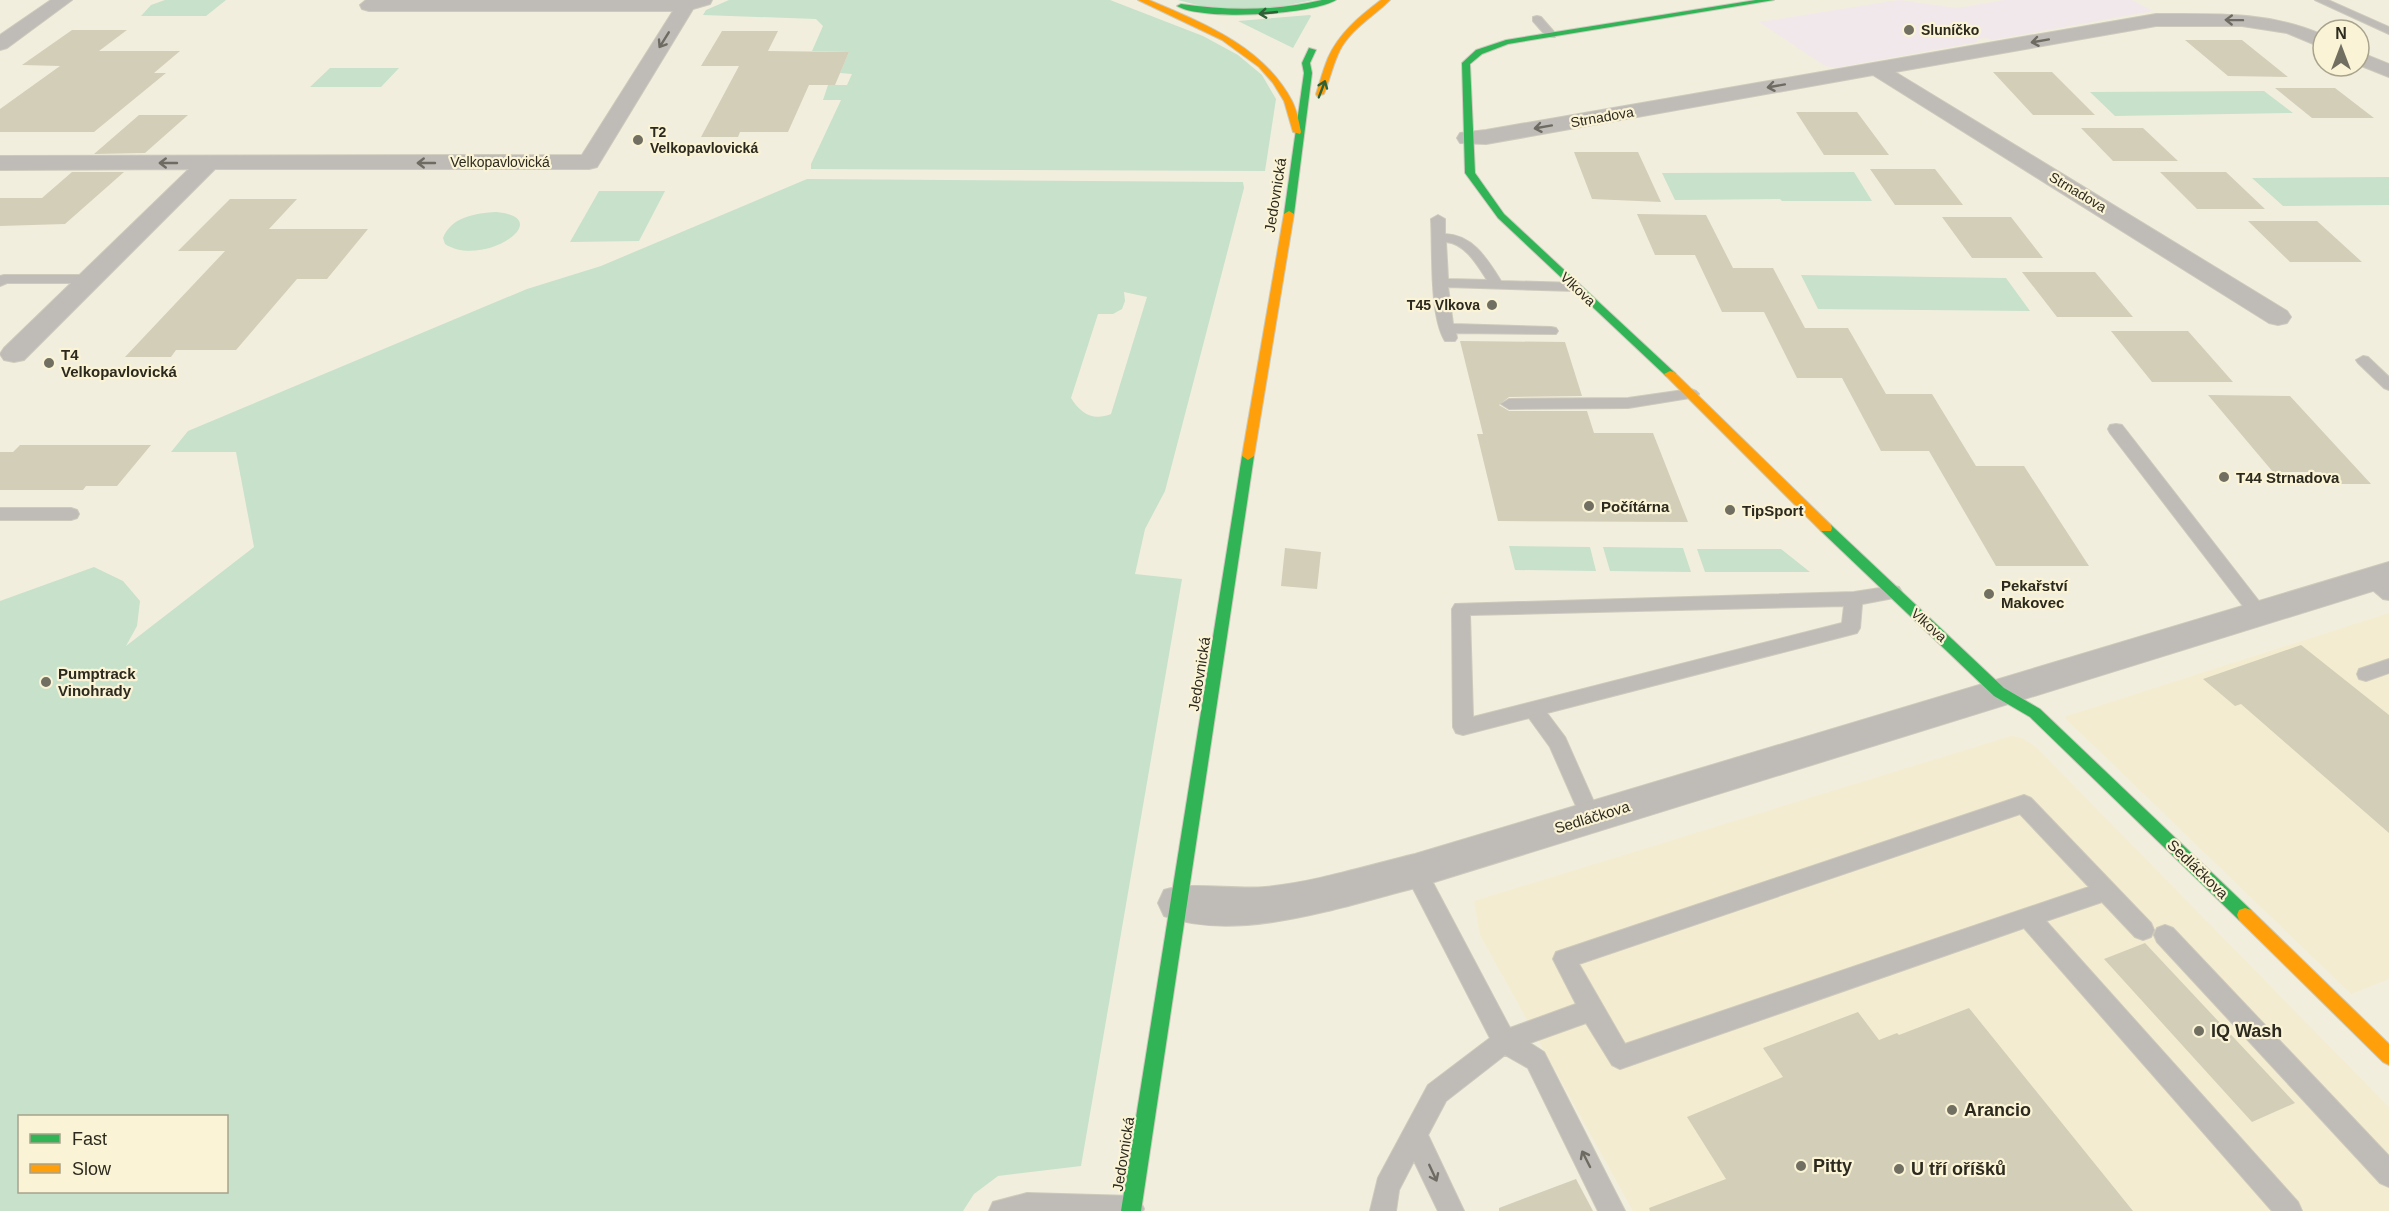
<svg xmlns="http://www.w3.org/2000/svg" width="2389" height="1211" font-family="Helvetica,sans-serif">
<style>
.built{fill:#f3ecd0}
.education{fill:#f1e8eb}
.green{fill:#c7e1cb;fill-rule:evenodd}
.building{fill:#d3ceb8}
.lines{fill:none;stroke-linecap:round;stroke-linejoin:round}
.lane-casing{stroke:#cdcabc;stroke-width:2}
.street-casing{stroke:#cdcabc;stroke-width:2}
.fast-casing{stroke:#cdcabc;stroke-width:2}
.slow-casing{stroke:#cdcabc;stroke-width:2}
.lane{fill:#bfbbb6;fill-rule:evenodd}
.street{fill:#bfbbb6;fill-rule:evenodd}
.fast{fill:#30b455;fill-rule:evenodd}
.slow{fill:#ff9f0a;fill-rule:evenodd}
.oneway{stroke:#2e6135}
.oneway2{stroke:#6e6b63}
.poi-dot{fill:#716f62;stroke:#faf3d5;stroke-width:2}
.labels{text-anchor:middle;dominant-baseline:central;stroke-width:4.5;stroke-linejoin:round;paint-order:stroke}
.far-poi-label{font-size:14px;font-weight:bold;fill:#2c2a1f;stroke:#faf3d5;text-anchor:start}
.far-street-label{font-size:14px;fill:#2c2a1f;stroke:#faf3d5}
.street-label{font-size:15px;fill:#2c2a1f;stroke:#faf3d5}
.poi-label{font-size:15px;font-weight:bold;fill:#2c2a1f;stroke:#faf3d5;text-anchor:start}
.near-poi-label{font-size:18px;font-weight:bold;fill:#2c2a1f;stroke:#faf3d5;text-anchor:start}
</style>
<rect width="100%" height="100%" fill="#f2eedd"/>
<path class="built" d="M2389,613V979L2351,994L2064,717Z
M2011,736L2022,738L2036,747L2389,1107V1211H1633L1480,935L1474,901Z"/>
<path class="education" d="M1899,0L1957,8L2004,0H2132L2153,11L1992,40L1986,38L1977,39V42L1835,68L1825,66L1759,22Z"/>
<path class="green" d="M165,0H226L206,16H141L151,5Z
M729,0H1110L1203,36L1238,55L1262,75L1276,99L1265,171L811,169V164L841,100H823L828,85H847L852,74L840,73L849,52L812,51L823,26L816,19L703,15L706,10Z
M1178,0H1314L1262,10L1201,6Z
M1311,16L1293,48L1238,21L1310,15Z
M330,68H399L381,87H310Z
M2264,91L2293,113L2115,116L2090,92Z
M1854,172L1872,201H1782L1780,199L1675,200L1662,173Z
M2389,177V205L2283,206L2252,178Z
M807,179L1243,182L1244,188L1165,491L1145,529L1135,574L1182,579L1081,1166L998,1176L974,1194L963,1211H0V601L94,567L123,581L140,601L137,626L126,646L254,547L236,452H171L188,431L527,289L601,266ZM1124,292L1147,297L1111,414C1093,421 1081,414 1071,398L1098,314H1113L1122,309L1125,301ZM20,1116H226V1192H20Z
M599,191H665L639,241L570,242Z
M496,212C559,218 482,269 445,244L443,238C451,217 476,213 496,212Z
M1801,275L2006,278L2030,311L1818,309Z
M1509,546L1590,547L1596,571L1515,570Z
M1603,547L1683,548L1691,572L1610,571Z
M1697,549H1781L1810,572H1705Z"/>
<path class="building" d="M72,30H127L99,51H180L154,73H166L94,132H0V109L60,66L22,65Z
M722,31H778L768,51L849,52L835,85H809L788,132H740L738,137H701L739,66H701Z
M2185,40H2242L2288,77L2228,76Z
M1993,72H2052L2095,115H2033Z
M2275,88H2335L2374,118H2312Z
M1796,112H1857L1889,155H1824Z
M139,115H188L145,153L94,154Z
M2081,128H2143L2178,161H2113Z
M1574,152H1638L1661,202L1592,199Z
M1870,169H1935L1963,205H1895Z
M72,172H124L65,224L0,226V198H42Z
M2160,172H2226L2265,209H2197Z
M230,199H297L269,229H368L327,279H297L236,350H176L171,357H125L225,251H178Z
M1637,214L1706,215L1733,268H1773L1805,328H1848L1886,394H1932L1976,466H2024L2089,566H1996L1929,451H1881L1842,378H1797L1764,312H1722L1695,255H1655Z
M1942,217H2011L2043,258H1972Z
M2248,221H2317L2362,262H2290Z
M2022,272H2095L2133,317H2057Z
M2111,331H2188L2233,382H2152Z
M1460,341L1565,342L1582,396L1509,397L1499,405L1509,411H1587L1594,433H1653L1688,522L1498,521L1477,434H1483Z
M2208,395L2290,396L2371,484H2332L2321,472H2273Z
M20,445H151L117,486H86L83,490H0V452H13Z
M1285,548L1321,552L1317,589L1281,586Z
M2301,645L2389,715V833L2241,704L2235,706L2203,679Z
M2145,943L2295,1103L2252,1122L2104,959Z
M1969,1008L2133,1211H1650L1649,1208L1726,1179L1687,1117L1783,1077L1763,1048L1858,1012L1879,1040L1897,1033L1899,1035Z
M1576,1179L1593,1211H1499V1208Z"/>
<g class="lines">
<defs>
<path id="lane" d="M2315,0H2328L2389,27V34Z
M1537,16L1541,17L1555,33V37H1547L1533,21V17Z
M1438,215L1445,219V234C1473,235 1487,259 1501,281L1575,283L1582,287L1575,291L1448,287L1453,324L1551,327L1556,328L1558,331L1556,334L1456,333L1457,338L1455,341H1445C1429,315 1433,251 1431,219ZM1446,242C1465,243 1478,266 1487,280L1448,279Z
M4,275H91L98,279L91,283H7L0,286V276Z
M2363,356L2368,357L2389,377V390L2384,388L2358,363L2356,360Z
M1691,389L1696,391L1699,394L1696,397L1628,408L1509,409L1501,404L1509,399L1628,398Z
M2116,424L2122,425L2265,609L2268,614L2265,619L2259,621L2253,619L2110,433L2108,429L2110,425Z
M0,508H71L77,510L79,514L77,518L71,520H0Z
M2370,574L2389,585V600L2383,599L2361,580L2364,576Z
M1893,586L1899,587L1902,592L1899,597L1862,604L1860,628L1857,633L1547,713L1565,737L1601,818L1598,824L1591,827L1584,824L1550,747L1529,718L1463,735L1456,733L1453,727L1452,609L1455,604L1854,592ZM1844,606L1842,623L1473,717L1470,615Z
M2389,659V673L2366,681L2359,679L2357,674L2359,669Z
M2024,795L2031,798L2151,923L2154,930L2151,937L2143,940L2135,937L2102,902L2046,921L2298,1202L2302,1211H2272L2024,928L1620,1069L1612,1065L1586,1023L1530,1043L1544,1052L1625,1211H1598L1528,1068L1505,1055L1446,1101L1428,1135L1464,1211H1438L1414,1161L1399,1190L1396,1211H1370L1378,1178L1428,1085L1490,1038L1404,871L1407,864L1415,862L1423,864L1510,1028L1576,1004L1553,959L1556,952ZM2020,814L2089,887L1625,1044L1579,964Z
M2165,925L2173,928L2389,1156V1187L2380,1183L2157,942L2154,935L2157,928Z
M1027,1193L1131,1196L1140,1200L1144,1209L1143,1211H989L993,1202Z"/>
<path id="street" d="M51,0H72L7,48L0,50V35Z
M366,0H712L710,4L693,9L597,167L589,169H215L24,360L14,362L4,360L0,354L4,348L189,169L0,170V156L582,155L673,11H369L362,9L360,5Z
M2156,14C2213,14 2270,11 2323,35V48L2287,33L2242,26H2156L1895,72L2287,311L2291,317L2287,323L2278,325L2269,323L1873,75L1486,144L1460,143L1457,138L1460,133L1486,130Z
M2359,52L2389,64V77L2359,65Z
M2389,562V586L1415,888C1340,907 1239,943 1164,916L1158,903L1164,890C1189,881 1235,890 1265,887C1316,882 1365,866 1415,854Z"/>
<path id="fast" d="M1322,0H1336C1312,15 1201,21 1177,6L1181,4C1229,11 1275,11 1322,0Z
M1756,0H1774L1508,44L1482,54L1470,64L1475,173L1504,214L1674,372L1676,374L1670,377L1666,376L1498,218L1465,173L1462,63L1476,50L1506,40Z
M1309,48L1316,50L1310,63L1312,73L1294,214L1289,217L1284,214L1304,73L1302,63Z
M1248,452L1254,456L1141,1211H1121L1242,456Z
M1826,524L1831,525L2004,688L2040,709L2251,910L2253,915L2251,920L2245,922L2239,920L2030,717L1994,696L1821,531L1820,528Z"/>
<path id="slow" d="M1138,0H1149C1203,23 1263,46 1292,101C1297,111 1299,122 1301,132L1300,134L1293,132L1284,101L1273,83L1259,67L1222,40Z
M1381,0H1390C1373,17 1352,28 1340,50C1333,64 1330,79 1324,94L1317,96L1316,94C1320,82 1323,70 1328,58C1339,33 1360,16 1381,0Z
M1289,211L1294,214L1254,456L1248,460L1242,456L1284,214Z
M1670,371L1674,372L1831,525L1832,528L1831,531H1821L1664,374Z
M2245,908L2251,910L2389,1044V1065L2383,1062L2239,920L2237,915L2239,910Z"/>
</defs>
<use href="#lane" class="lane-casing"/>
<use href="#street" class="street-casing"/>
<use href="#fast" class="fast-casing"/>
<use href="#slow" class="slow-casing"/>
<use href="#lane" class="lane"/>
<use href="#street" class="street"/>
<use href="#fast" class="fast"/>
<use href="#slow" class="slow"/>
</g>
<defs><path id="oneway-shaft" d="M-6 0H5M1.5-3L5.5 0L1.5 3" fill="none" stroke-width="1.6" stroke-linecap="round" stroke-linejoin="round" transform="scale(1.5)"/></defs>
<g class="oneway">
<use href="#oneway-shaft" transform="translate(1268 13) rotate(174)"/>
<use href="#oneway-shaft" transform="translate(1322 89) rotate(-69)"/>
</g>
<g class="oneway2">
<use href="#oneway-shaft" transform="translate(2234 20) rotate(-179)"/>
<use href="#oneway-shaft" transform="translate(664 40) rotate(122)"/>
<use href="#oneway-shaft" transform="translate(2040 41) rotate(170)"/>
<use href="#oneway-shaft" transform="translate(1776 86) rotate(170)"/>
<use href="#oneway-shaft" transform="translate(1543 127) rotate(170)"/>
<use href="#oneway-shaft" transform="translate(168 163) rotate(180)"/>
<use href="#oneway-shaft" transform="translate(426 163) rotate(180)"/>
<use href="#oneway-shaft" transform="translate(1586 1159) rotate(-117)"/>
<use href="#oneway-shaft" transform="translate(1433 1173) rotate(65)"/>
</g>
<g class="poi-dot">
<circle cx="1909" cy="30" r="6"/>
<circle cx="638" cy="140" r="6"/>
<circle cx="1492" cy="305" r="6"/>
<circle cx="49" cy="363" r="6"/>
<circle cx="2224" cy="477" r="6"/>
<circle cx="1589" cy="506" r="6"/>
<circle cx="1730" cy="510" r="6"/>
<circle cx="1989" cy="594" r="6"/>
<circle cx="46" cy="682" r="6"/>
<circle cx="2199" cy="1031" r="6"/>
<circle cx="1952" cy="1110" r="6"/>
<circle cx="1801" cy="1166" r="6"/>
<circle cx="1899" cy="1169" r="6"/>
</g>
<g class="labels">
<g class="far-poi-label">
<text x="1921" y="30">Sluníčko</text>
<text x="650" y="132">T2<tspan x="650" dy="16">Velkopavlovická</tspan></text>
<text x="1480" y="305" text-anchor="end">T45 Vlkova</text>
</g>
<g class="far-street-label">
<text transform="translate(1602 117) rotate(-10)">Strnadova</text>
<text x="500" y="162">Velkopavlovická</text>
<text transform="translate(2078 192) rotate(31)">Strnadova</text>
<text transform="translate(1578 289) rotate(43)">Vlkova</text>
<text transform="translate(1929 625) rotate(42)">Vlkova</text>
</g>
<g class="street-label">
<text transform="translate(1275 195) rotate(-81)">Jedovnická</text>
<text transform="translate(1199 674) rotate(-81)">Jedovnická</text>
<text transform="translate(1592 817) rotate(-17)">Sedláčkova</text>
<text transform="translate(2198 869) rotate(44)">Sedláčkova</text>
<text transform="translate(1123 1154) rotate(-81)">Jedovnická</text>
</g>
<g class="poi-label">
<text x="61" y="354">T4<tspan x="61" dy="17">Velkopavlovická</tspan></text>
<text x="2236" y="477">T44 Strnadova</text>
<text x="1601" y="506">Počítárna</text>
<text x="1742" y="510">TipSport</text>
<text x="2001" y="585">Pekařství<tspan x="2001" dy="17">Makovec</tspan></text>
<text x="58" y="673">Pumptrack<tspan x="58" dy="17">Vinohrady</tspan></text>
</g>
<g class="near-poi-label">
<text x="2211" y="1031">IQ Wash</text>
<text x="1964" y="1110">Arancio</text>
<text x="1813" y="1166">Pitty</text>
<text x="1911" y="1169">U tří oříšků</text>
</g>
</g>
<rect x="18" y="1115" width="210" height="78" fill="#faf3d5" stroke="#a8a38c" stroke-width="1.5"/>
<rect x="30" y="1134" width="30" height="9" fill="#30b455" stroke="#a8a38c" stroke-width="1.5"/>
<text x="72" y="1145" font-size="18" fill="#2c2a1f">Fast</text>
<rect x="30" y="1164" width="30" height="9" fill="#ff9f0a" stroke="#a8a38c" stroke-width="1.5"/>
<text x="72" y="1175" font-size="18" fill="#2c2a1f">Slow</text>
<g transform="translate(2341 48)"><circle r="28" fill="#faf3d5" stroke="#a8a38c" stroke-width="1.5"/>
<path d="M0-4.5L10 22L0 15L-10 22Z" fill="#716f62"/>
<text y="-9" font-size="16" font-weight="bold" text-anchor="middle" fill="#2c2a1f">N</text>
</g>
</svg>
